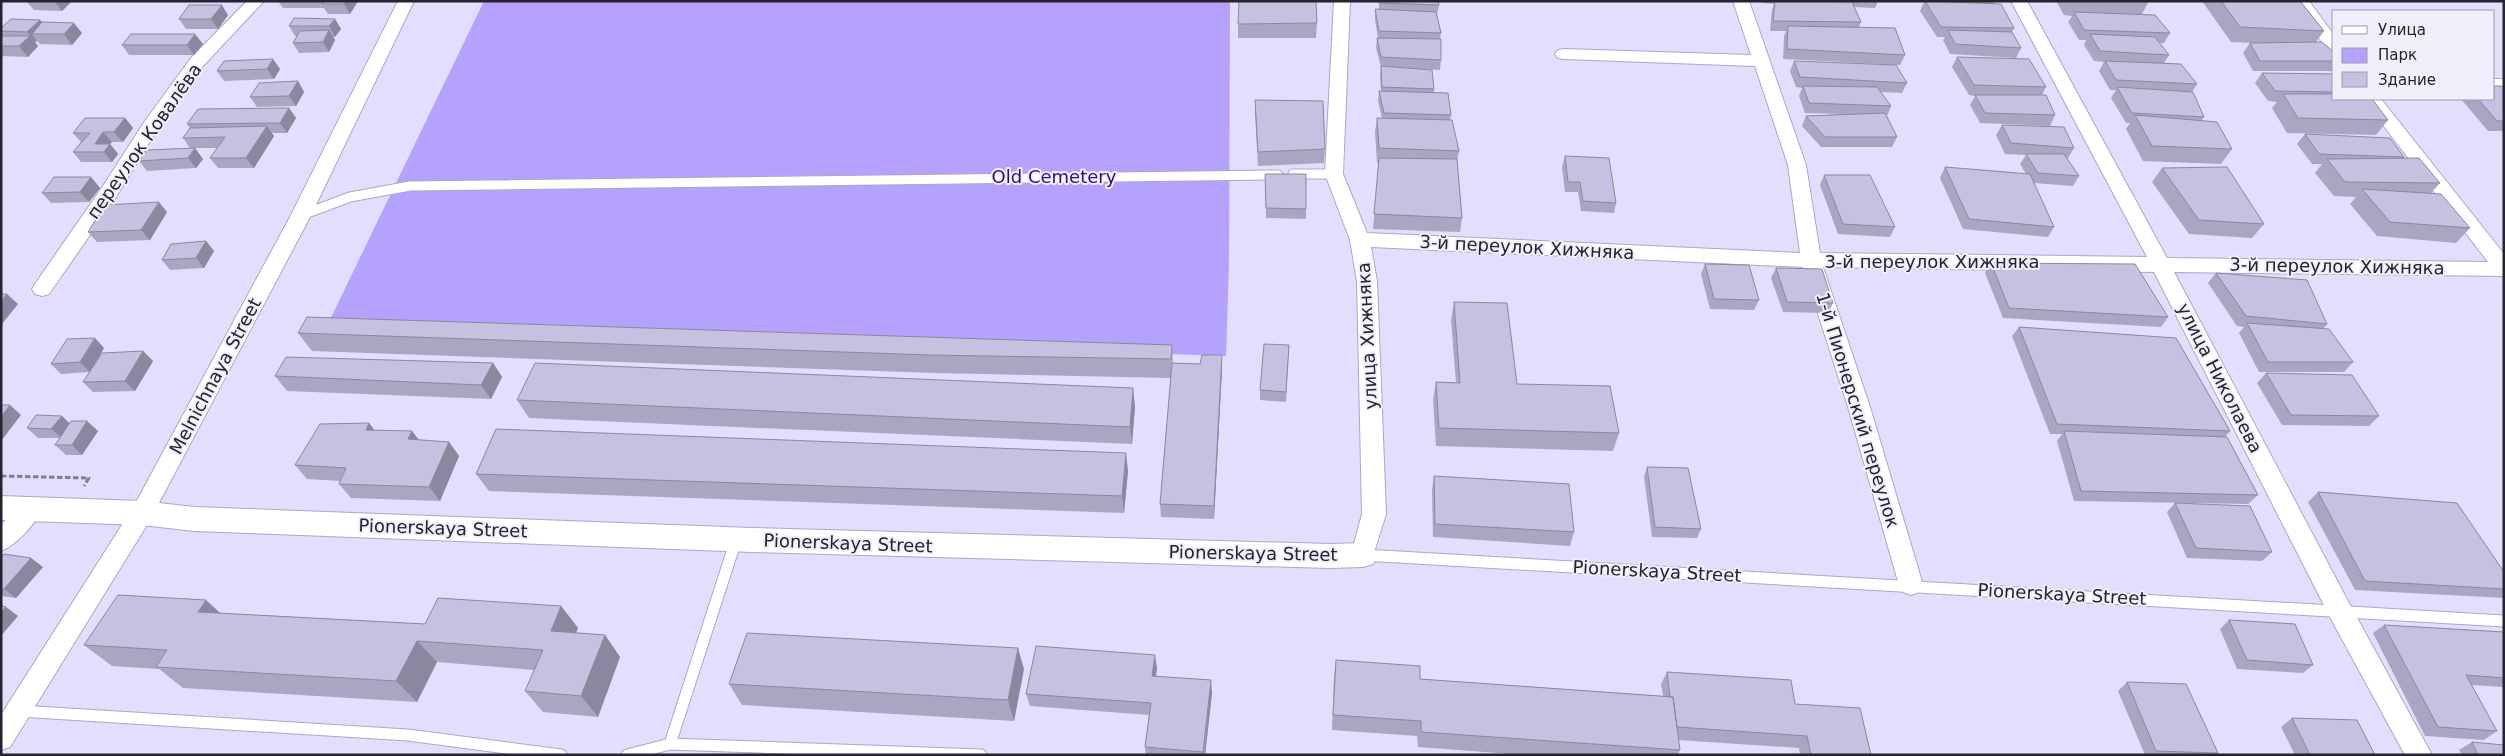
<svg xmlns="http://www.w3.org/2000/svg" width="2505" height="756" font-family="'DejaVu Sans',sans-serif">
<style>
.green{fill:#b4a2fc}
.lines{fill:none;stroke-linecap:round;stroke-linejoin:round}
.service-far1-casing{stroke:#aca7c6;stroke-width:11}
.service-casing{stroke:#aca7c6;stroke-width:13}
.minor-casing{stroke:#aca7c6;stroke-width:2}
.tertiary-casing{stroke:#aca7c6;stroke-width:2}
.path{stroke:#817e94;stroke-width:3;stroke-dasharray:5.5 2.5;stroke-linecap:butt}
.service-far1{stroke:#fff;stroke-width:9}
.service{stroke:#fff;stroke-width:11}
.minor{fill:#fff;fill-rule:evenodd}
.tertiary{fill:#fff;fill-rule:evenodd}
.wall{fill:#aaa6c2}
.shaded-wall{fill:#8b879e}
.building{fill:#c6c1e1;stroke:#8b879e}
.labels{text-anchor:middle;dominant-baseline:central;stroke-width:4;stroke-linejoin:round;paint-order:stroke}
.street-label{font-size:18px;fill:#25232f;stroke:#efeefb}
.park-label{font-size:18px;fill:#360a76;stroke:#efeefb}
</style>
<rect width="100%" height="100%" fill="#e2defe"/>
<path class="green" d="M484,1H1230L1229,263L1226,356L792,341L325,330Z"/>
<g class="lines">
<defs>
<path id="service-far1" d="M1293,174H1334
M302,215L350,197L410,186L1278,175"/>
<path id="service" d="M736,540L670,744L981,755
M1364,555L2504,621
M19,711L408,735L561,755
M627,755L670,744"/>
<path id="minor" d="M247,1H264L203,66L158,128L115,199L49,294L42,296L35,294L32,289L35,284L101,189L145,121L191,58Z
M398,1H414L311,215L150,520L10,747L1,750V715L134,506L291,215Z
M1334,1H1350L1343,174L1367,233L1800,253L1788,165L1755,66L1564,59L1558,58L1555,54L1558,50L1564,49L1751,55L1733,1H1749L1806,165L1820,253L2147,257L2011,1H2027L2167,258L2488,262L2363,99H2381L2504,254V276L2174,272L2349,603L2432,755H2405L2331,619L2154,272L1823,267L1870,407L1923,585L1919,592L1911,595L1903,592L1899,585L1848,407L1803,267L1371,247L1377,281L1386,514L1371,562L1363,565L1355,562L1351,555L1362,514L1357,281L1350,240L1325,174Z
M2293,1H2309L2334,35V52L2328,51Z
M2494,79H2504V89H2494Z
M31,499L39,502L42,509C35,524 17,545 1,551V525L23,502Z"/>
<path id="tertiary" d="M1,496L142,501L194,507L752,528L1330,544L1363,543L1373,546L1378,555L1373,564L1363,567L1330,568L752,552L194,531L142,525L1,520Z"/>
</defs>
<use href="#service-far1" class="service-far1-casing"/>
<use href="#service" class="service-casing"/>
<use href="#minor" class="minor-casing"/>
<use href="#tertiary" class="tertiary-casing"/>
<path class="path" d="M1,476L89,478L84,486"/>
<use href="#service-far1" class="service-far1"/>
<use href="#service" class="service"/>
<use href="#minor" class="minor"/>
<use href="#tertiary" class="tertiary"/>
</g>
<path class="wall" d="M26,1H72L62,11L34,10Z
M278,1H358L350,14H328L324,8H283Z
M1379,1H1438L1439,5L1437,15L1441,33L1440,39L1441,60L1440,70L1415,69L1434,89V93L1451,115L1450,120L1459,151L1457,161L1462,218L1460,232L1373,229L1379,163H1377L1375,132L1377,118H1382L1378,101L1379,91H1381L1380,76L1381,67L1376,48L1377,38H1378L1375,19V9H1379Z
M1762,1H1878L1875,8L1854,7L1861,22L1859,27L1905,55L1900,65L1783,59L1784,36L1786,31H1770L1772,10L1774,4L1763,3Z
M1924,1H1995L1994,4L2014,28L2012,32L2021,48L2016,58L1950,54L1943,40L1945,37H1937L1920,11L1924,2Z
M2056,1H2149L2142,14L2170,33L2164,43H2160L2169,55L2164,63L2197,84L2192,92L2204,117L2201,121L2232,149L2221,164L2143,161L2126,129L2130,123H2126L2111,98L2116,90H2110L2099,71L2104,62L2094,61L2084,45L2086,40H2079L2068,22L2072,16L2064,15Z
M2202,1H2300L2324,31L2316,42L2334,52V71H2253L2243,53L2250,43H2253L2231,42Z
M228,15L218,29H186L179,19Z
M335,19L341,29L335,37H333L335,40L329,52L299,53L293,43L297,36H295L289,26Z
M40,20L42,22L82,33L72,45L40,44L37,41L35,42L38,46L28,57L1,56V28Z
M1317,23L1316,38H1238V24Z
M203,44L194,55H129L122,45Z
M1957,57L2046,87L2042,95L2055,115L2050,126L1980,123L1970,105L1975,96L1969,95L1952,67Z
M224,61L280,69L274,79L224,81L217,71Z
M1794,61L1907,83L1902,93L1881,92L1891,106L1887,116L1897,137L1892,147H1821L1802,126L1806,116L1843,114L1805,113L1799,96L1802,88L1796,87L1790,71Z
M2262,73L2334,74V99L2388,120L2376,135L2287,133L2272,108L2277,102L2268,101L2255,83Z
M298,81L304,92L296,106L257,107L250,97Z
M2504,88V131H2488L2461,99H2494Z
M1255,100L1325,149L1324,163L1258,166L1255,114Z
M289,108L296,118L287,133H271L274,136L254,168H218L210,158L218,148H190L183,138L190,128L187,124Z
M125,118L133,128L123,142H112L110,144L118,154L112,162H81L73,152L81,142L73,133Z
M2002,125L2074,148L2068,158H2067L2079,176L2073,186L2034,183L2054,227L2048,237L1963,229L1940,178L1945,167L2026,174L2020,164L2026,155L2005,154L1996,135Z
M2305,134L2404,157L2403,158L2440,183L2431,193L2470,228L2456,243L2377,236L2350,204L2356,197L2334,196L2315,173L2322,164H2312L2297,144Z
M147,150L203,159L196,168L147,171L139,161Z
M1565,156L1616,203L1614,213L1581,211L1578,192H1565L1562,167Z
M2162,168L2264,224L2252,238L2189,234L2152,182Z
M1265,174L1306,209V219L1266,218Z
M1824,175L1895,227L1890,237L1838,234L1820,185Z
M91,177L100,188L89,202L51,203L42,193Z
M167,212L150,240L97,242L88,232Z
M206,241L214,251L204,268L170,270L162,260Z
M1991,263L2168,317L2161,327L2003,318L1985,273Z
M1705,264L1759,300L1754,310L1710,309L1701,274Z
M1776,268L1833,303L1828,313L1783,312L1771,278Z
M2216,273L2327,324L2323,329L2353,362L2344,372H2259L2239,333L2244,327L2237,326L2208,283Z
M1454,302L1517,384L1619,433L1613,451L1436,446L1433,400L1436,382L1456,383L1451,320Z
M2019,327L2230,431L2225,437L2258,495L2248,504L2074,501L2057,441L2062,434H2050L2012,336Z
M298,333L1172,345L1173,363L1200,364L1222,355V369L1214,519L1161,517L1160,504L1171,378L934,373L312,351Z
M1289,345L1286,402L1260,400V390Z
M104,348L94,365L143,351L153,361L135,391L93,392L83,382L89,372L61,374L51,364Z
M493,363L502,377L491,399L287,391L275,376Z
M2266,373L2379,416L2369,426L2282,425L2257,383Z
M517,400L1135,406L1132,444L529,418Z
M62,416L69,423L98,431L82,455H66L55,445L60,438H38L27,428Z
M375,431H412L418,440L449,442L459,456L440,501L351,498L339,484L340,481L307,479L295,465Z
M1647,467L1701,529L1697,538L1652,537L1644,477Z
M1128,471L1124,513L489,491L476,474Z
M1434,476L1574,532L1570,546L1433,537L1432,490Z
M2318,492L2504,572V598L2355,590L2308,502Z
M2175,503L2272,552L2262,561L2187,558L2167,512Z
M1,558L43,567L16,598L1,596Z
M561,606L578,628L576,633L605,635L620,657L598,717L543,712L525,691L534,670L437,662L417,702L183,688L159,669L112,666L84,645L220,613L425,624Z
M2229,620L2313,665L2303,673L2237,669L2220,629Z
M2384,625L2504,632V687L2471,685L2497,731L2484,740L2425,736L2373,633Z
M1336,660L1420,679L1663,696L1661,684L1667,672L1795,704L1871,755H1800L1799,748L1678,740L1680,750L1677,755H1524L1418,747L1417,736L1332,730L1334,676Z
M1157,668L1156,676L1212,693L1205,755H1146L1145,747L1149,715L1030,706L1026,694Z
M1024,669L1014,721L742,705L729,684Z
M2127,682L2218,753L2215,755H2145L2118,691Z
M2292,718L2375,755H2295L2281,727Z
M2472,742L2504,755H2462L2459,750Z"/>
<path class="shaded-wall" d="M54,1H72L62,11Z
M346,1H358L350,14L344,4Z
M222,5L228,15L218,29L211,19Z
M335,19L341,29L335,37L329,26Z
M40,20L48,30L32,34L37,41L35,42L27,32Z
M74,23L82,33L72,45L64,34Z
M329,30L335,40L329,52L323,42Z
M195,34L203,44L194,55L187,45Z
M30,36L38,46L28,57L19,46Z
M273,59L280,69L274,79L267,69Z
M298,81L304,92L296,106L289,96Z
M289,108L296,118L287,133L280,123Z
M125,118L133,128L123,142L114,132Z
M267,126L274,136L254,168L246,158Z
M103,132L112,142L110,144L118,154L112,162L104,152L95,144Z
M195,148L203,159L196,168L188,158Z
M91,177L100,188L89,202L80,192Z
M159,202L167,212L150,240L141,230Z
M206,241L214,251L204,268L196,258Z
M7,294L18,304L2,324L1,301Z
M95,338L104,348L90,372L80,362Z
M143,351L153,361L135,391L125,381Z
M1222,355V369L1214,519V506Z
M493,363L502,377L491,399L481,385Z
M1133,388L1135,406L1132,444L1130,427Z
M10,405L21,415L1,441V417Z
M62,416L72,426L62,438L51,429Z
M87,421L98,431L82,455L72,445Z
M369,423L380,437L366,430Z
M412,431L423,445L408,439Z
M449,442L459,456L440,501L429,487Z
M1126,453L1128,471L1124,513L1122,496Z
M31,558L43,567L16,598L4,589Z
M206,600L230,622L198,612Z
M561,606L578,628L567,652L551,631Z
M6,607L18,616L1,636V612Z
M605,635L620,657L598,717L581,696Z
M417,641L437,662L417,702L396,681Z
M1018,648L1024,669L1014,721L1008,700Z
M1155,655L1157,668L1154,688L1152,676Z
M1211,680L1212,693L1205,755H1204Z"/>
<path class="building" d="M324,1H346L344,4H322Z
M1239,1H1316L1317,23L1238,24Z
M1379,1H1438L1439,5L1379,3Z
M1775,1L1852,2L1861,22L1773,21Z
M1925,1L2001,4L2014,28L1941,27Z
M2221,1H2300L2324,31L2240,27Z
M189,5H222L211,19H179Z
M1375,9L1436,12L1441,33L1379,31Z
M2074,12L2155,15L2170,33L2084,30Z
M294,18L335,19L329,26H289Z
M11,19L40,20L27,32L1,31V28Z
M42,22L74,23L64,34H32Z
M1788,26L1895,28L1905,55L1787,49Z
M329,30L323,42L293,43L300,31Z
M1948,30L2012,32L2021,48L1955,44Z
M131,34H195L187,45H122Z
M2090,34L2155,37L2169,55L2100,51Z
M1,36H30L19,46H1Z
M1377,38L1441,39V60L1381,57Z
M2322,42L2334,52V61H2260L2250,43Z
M1957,57L2029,59L2046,87L1974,85Z
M273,59L267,69L217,71L224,61Z
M1794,61L1896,65L1907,83L1800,77Z
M2105,61L2181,64L2197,84L2116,80Z
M1381,66L1432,70L1434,89L1382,87Z
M2262,73L2334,74V92L2275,91Z
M298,81L289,96L250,97L259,83Z
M1803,86L1877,87L1891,106L1809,103Z
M2494,86H2502L2504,88V121H2497L2478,99H2494Z
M2117,87L2193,92L2204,117L2132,113Z
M1379,91L1448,93L1451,115L1384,113Z
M2283,94H2334V99H2372L2388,120L2298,118Z
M1975,95H2046L2055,115L1985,113Z
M1255,100L1323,101L1325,149L1258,152Z
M289,108L280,123L187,124L198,109Z
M1885,113L1897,137H1825L1806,116Z
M2135,115L2217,122L2232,149L2152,146Z
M85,118H125L114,132H103L95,144H110L104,152H73L90,133H73Z
M1377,118L1452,120L1459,151L1379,148Z
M2002,125L2064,127L2074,148L2011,143Z
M267,126L246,158H210L225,137L183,138L190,128Z
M2305,134L2390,138L2404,157L2319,154Z
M195,148L188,158L139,161L147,150Z
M2026,154H2064L2079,176L2038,173Z
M1565,156L1609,158L1616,203L1583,201L1580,182H1568Z
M1379,158L1457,159L1462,218L1374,214Z
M2419,158L2440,183L2345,182L2327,159Z
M1945,167L2030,174L2054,227L1969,219Z
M2227,167L2264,224L2199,220L2162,168Z
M1265,174H1306V209L1266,208Z
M1824,175H1870L1895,227L1843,224Z
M54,177H91L80,192L42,193Z
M2362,189L2441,194L2470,228L2390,222Z
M159,202L141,230L88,232L105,205Z
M206,241L196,258L162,260L171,244Z
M1991,263L2135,264L2168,317L2009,308Z
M1705,264L1749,265L1759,300L1714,299Z
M1776,268L1822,269L1833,303L1787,302Z
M2216,273L2307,280L2327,324L2246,316Z
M1,294H7L1,301Z
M1454,302L1507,303L1517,384L1610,386L1619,433L1439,428L1436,382L1460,383Z
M307,317L1172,345L1171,359L929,355L298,333Z
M2247,323L2329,329L2353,362H2268Z
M2019,327L2176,338L2230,431L2057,424Z
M95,338L80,362L51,364L67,339Z
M1264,344L1289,345L1286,392L1260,390Z
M143,351L125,381L83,382L102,353Z
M1202,355H1222L1214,506L1160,504L1172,363L1200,364Z
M286,357L493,363L481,385L275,376Z
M535,363L1133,388L1130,427L517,400Z
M2266,373L2352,375L2379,416L2291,415Z
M1,405H10L1,417Z
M36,415L62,416L51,429L27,428Z
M71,421H87L72,445H55Z
M369,423L366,430L412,431L408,439L449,442L429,487L339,484L346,468L295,465L320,424Z
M496,429L1126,453L1122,496L476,474Z
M2064,431L2227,437L2258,495L2081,491Z
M1647,467L1688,468L1701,529L1655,527Z
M1434,476L1569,484L1574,532L1435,524Z
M2318,492L2457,503L2504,572V589L2365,581Z
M2175,503L2250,506L2272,552L2196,548Z
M4,554L31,558L4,589H1V558Z
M118,595L206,600L198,612L425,624L438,598L561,606L551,631L605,635L581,696L525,691L543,650L417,641L396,681L156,667L167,650L84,645Z
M1,606L6,607L1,612Z
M2229,620L2295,624L2313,665L2247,660Z
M2384,625L2504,632V678L2466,675L2497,731L2438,727Z
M747,633L1018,648L1008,700L729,684Z
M1036,646L1155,655L1152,676L1211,680L1203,752L1145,747L1151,703L1026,694Z
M1336,660L1420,666V679L1673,697L1680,750L1421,732V721L1333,715Z
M1667,672L1791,680L1795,704L1860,708L1871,755H1811L1807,736L1677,727L1673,697H1670Z
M2127,682L2186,684L2218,753L2156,751Z
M2292,718L2357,720L2375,755H2310Z
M2472,742L2504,745V755H2478Z"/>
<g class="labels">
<g class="street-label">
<text transform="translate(144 141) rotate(-55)">переулок Ковалёва</text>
<text transform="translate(1527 247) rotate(3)">3-й переулок Хижняка</text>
<text x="1932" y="261">3-й переулок Хижняка</text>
<text transform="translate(2337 266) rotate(1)">3-й переулок Хижняка</text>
<text transform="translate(1367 336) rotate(-93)">улица Хижняка</text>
<text transform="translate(215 376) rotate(-62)">Melnichnaya Street</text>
<text transform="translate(2220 378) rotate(63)">улица Николаева</text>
<text transform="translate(1858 410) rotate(73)">1-й Пионерский переулок</text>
<text transform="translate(443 528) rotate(2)">Pionerskaya Street</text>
<text transform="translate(848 543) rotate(2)">Pionerskaya Street</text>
<text transform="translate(1253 553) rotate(1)">Pionerskaya Street</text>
<text transform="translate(1657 571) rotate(3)">Pionerskaya Street</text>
<text transform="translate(2062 594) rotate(3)">Pionerskaya Street</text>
</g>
<g class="park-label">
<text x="1054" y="176">Old Cemetery</text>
</g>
</g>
<rect width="2505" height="756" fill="none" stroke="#25232f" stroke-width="5"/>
<rect x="2332" y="10" width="162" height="90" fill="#efeefb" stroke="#9e9da9"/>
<rect x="2342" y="26" width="25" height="8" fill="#ffffff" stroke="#9e9da9"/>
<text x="2378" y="35" font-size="15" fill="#25232f">Улица</text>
<rect x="2342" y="48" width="25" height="15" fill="#b4a2fc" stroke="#9e9da9"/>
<text x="2378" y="60" font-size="15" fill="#25232f">Парк</text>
<rect x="2342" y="72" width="25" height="15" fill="#c6c1e1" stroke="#9e9da9"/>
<text x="2378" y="85" font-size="15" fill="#25232f">Здание</text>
</svg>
